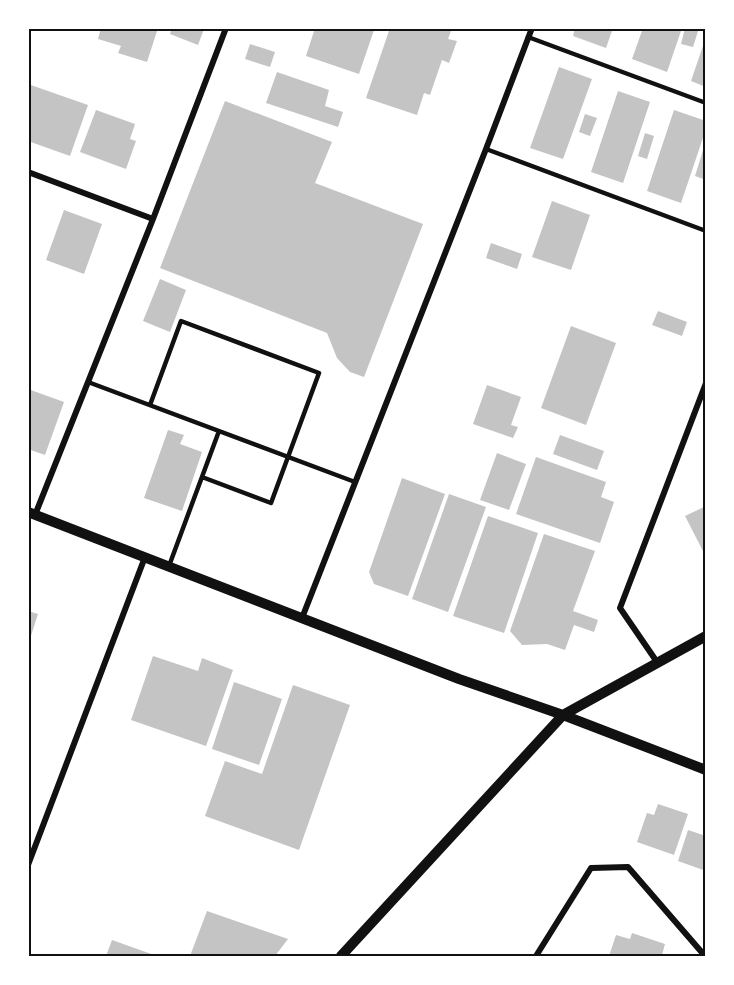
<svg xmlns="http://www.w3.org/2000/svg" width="734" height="985" font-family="Literata,serif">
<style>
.building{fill:#c4c4c4}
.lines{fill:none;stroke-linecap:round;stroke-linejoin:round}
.service{stroke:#111;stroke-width:4.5}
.minor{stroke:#111;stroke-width:6}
.tertiary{stroke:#111;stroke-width:10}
.neatline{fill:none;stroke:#111;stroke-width:2}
</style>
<rect width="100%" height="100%" fill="#fff"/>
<path class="building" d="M101,28H158L147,62L118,53L121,46L98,39Z
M172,28H202L204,29L198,45L170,34Z
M315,28H369L374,30L359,74L306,56Z
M390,28H452L448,39L457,41L449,63L442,60L430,95L424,93L417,115L366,98Z
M575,28H613L606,48L573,36Z
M643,28H682L667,72L632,59Z
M685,28H699L693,47L681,44Z
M705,40H706V87L691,81Z
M250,44L275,52L270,67L245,59Z
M559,67L592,79L563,159L530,148Z
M277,72L329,90L325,106L343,112L338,127L266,103Z
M28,84L88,105L70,156L28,141V116L31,110L28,109Z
M618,91L650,102L623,183L591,172Z
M225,101L332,142L315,183L423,224L364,377L350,372L337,358L327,333L160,268Z
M96,110L135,124L130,139L136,141L126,169L80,152Z
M674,110L706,121V129L681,203L647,191Z
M585,114L597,118L590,136L579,132Z
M645,133L654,136L647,159L638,156Z
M705,144H706V180L695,176Z
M552,201L590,215L571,270L532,257Z
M64,210L102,224L84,274L46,260Z
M491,243L522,254L517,269L486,258Z
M160,279L186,290L170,332L143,321Z
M658,311L687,322L682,336L652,325Z
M571,326L616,343L586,425L541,408Z
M487,385L521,397L511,425L518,427L513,438L473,424Z
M28,389L64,402L45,455L28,449Z
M168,430L184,435L180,444L202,452L182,511L144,498Z
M560,435L604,451L597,470L553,454Z
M497,453L526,464L509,510L480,500Z
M536,457L606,482L601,497L614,502L600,543L516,514Z
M402,478L445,494L408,596L374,584L369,572Z
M449,494L486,507L448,612L412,599Z
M706,506V557L685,516Z
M488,516L538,533L504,633L453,616Z
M544,534L595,551L573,611L598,620L594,632L574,625L565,650L547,644L522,645L510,631Z
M28,611L38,614L29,642H28Z
M153,656L198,671L202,658L233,670L206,746L131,720Z
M234,682L282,699L259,765L212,749Z
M293,685L350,705L299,850L205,816L225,761L262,774Z
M658,804L688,814L674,855L637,842L647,813L654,815Z
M688,830L706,836V871L678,861Z
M207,911L288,939L275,956H190Z
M632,933L665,944L662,955L666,956H609L616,935L630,939Z
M112,940L157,956H106Z"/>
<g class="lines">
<path class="service" d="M528,37L706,103
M486,149L706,231
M88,382L355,482
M150,405L181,321L319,373L271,503L202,477
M169,566L219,431"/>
<path class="minor" d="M28,172L153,219
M35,515L153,219L226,28
M302,618L486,149L532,28
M657,662L620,608L706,383
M28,865L145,557
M536,956L591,868L628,867L705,956"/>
<path class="tertiary" d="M28,512L459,679L563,715L706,770
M341,956L563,715L706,636"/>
</g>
<rect width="734" height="985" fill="none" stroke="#ffffff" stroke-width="60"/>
<rect x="30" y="30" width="674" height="925" class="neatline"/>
</svg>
